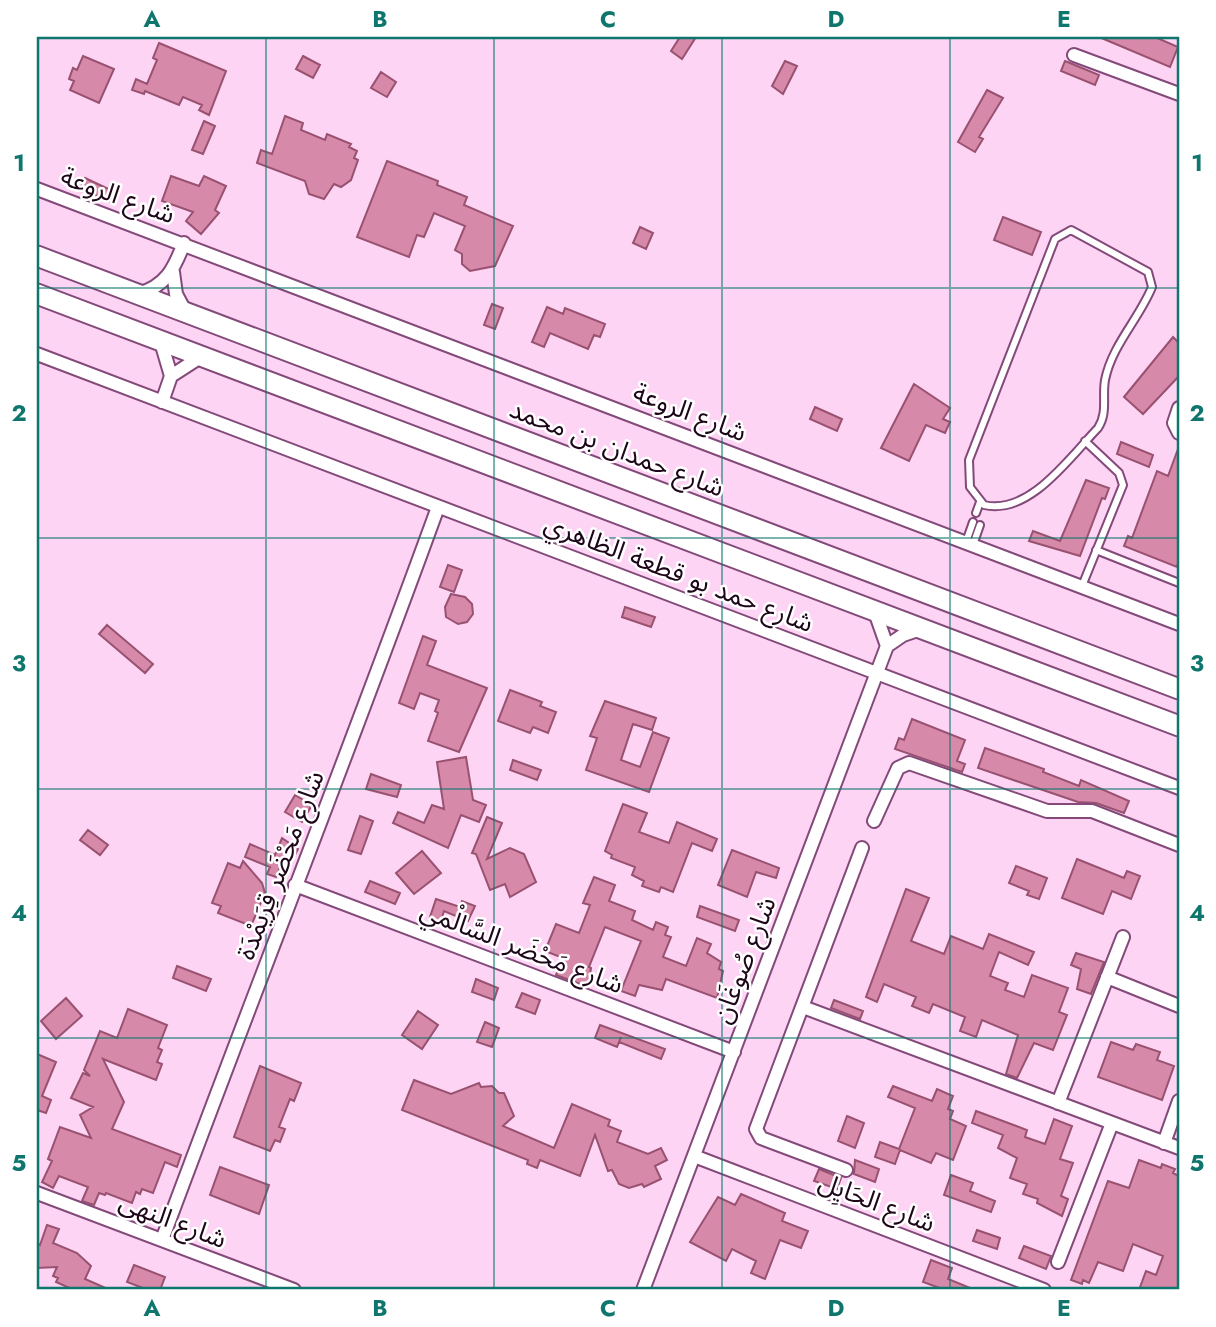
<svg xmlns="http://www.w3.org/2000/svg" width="1216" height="1327" font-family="Jost,'Noto Sans Arabic',sans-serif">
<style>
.building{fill:#d789a9;stroke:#995170;stroke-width:2}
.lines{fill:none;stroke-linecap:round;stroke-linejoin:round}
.service-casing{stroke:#834979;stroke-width:10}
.minor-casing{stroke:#834979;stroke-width:16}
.primary-casing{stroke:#834979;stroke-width:23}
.service{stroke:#fff;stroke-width:6}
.minor{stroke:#fff;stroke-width:12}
.primary{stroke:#fff;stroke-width:19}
.grid{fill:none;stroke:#0f766e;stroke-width:2;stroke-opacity:0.55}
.labels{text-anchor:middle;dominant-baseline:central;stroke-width:5;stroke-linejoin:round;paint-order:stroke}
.street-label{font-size:26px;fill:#1d0619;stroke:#fff}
.neatline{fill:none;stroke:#0f766e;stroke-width:2.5}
.grid-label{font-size:23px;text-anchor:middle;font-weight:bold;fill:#0f766e}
</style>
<rect width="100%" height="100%" fill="#fdd4f4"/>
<path class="building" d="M680,37H696L682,59L671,51Z
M1099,37H1155L1178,47L1170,67Z
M159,43L226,71L209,115L199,110L202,105L183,97L179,105L145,91L144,94L132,90L136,79L147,84L157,60L153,58Z
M83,56L114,69L99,103L70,90L74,81L69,79L73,68L77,70Z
M303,56L320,65L313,78L296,69Z
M785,61L797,66L783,94L772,86Z
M1065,61L1099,75L1095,85L1061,71Z
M381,72L396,82L387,97L371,88Z
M987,90L1003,98L979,137L983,139L975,152L958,142Z
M285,116L303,123L301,130L325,140L327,134L351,144L349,147L357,151L354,158L358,160L351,180L341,187L334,184L324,199L309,194L305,181L257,163L261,150L272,154Z
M204,121L215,126L203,154L192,150Z
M387,161L438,181L437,185L467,197L464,205L513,226L495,266L470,271L462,264V254L455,250L465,226L434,213L424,237L417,235L409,257L357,237Z
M171,176L199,186L204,176L226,186L215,210L219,213L201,234L186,221L193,212L162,201Z
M85,178L115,192L111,202L80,189Z
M1003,217L1041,232L1032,255L994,240Z
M640,227L653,233L646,249L633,243Z
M492,304L503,308L495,329L484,325Z
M547,307L563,314L565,308L605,324L600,337L594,335L588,349L550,333L544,347L532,342Z
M1173,337L1179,343V376L1143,414L1124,397Z
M914,384L950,408L943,419L950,422L945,433L926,425L909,461L881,448Z
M815,407L842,419L837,431L810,419Z
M1121,442L1153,455L1149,467L1117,454Z
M1178,449L1179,560L1177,567L1124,546L1128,536L1132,538L1157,471L1168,476Z
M1086,480L1109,488L1105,499L1102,498L1080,556L1029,541L1033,531L1060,541Z
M448,565L462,570L454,592L440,587Z
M451,594L465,597L472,604L473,614L467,622L458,624L446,617L445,607Z
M625,607L655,617L651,627L622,617Z
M107,625L153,664L145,673L99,634Z
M423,636L436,641L427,665L487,688L459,752L428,741L438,713L435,711L439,700L420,693L414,709L399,703Z
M510,690L542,702L540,706L556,712L548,733L533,727L530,733L498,721Z
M605,701L656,718L652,730L633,724L621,760L640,767L653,732L669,738L649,792L586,770L597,738L590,736Z
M912,719L965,740L957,761L965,764L962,772L895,749L899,738L904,740Z
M985,748L1044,769L1043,772L1079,786L1081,780L1129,801L1124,813L1096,803L1078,802L978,768Z
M466,757L473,800L486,805L479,822L461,815L448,848L393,823L398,812L424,823L432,805L444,809L437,762Z
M513,760L541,770L537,780L510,770Z
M371,774L401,785L397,797L366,789Z
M295,795L312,805L302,822L285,812Z
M623,804L647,813L639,832L669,843L677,822L717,839L712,851L692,843L673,892L661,887L659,892L642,886L644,881L632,875L635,867L611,858L612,855L605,851Z
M360,816L373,821L361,854L348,850Z
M487,817L502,823L487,859L510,848L524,854L536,882L510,897L505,884L490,890L476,854L472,853Z
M88,830L108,845L100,855L80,840Z
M282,838L298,849L293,859L285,856L276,877L267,874L270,867L245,857L250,844L275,855Z
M732,850L779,868L776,878L756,872L747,897L718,885Z
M422,851L441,873L414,894L396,873Z
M1077,859L1124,878L1127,871L1140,876L1131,899L1112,891L1103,914L1062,898Z
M243,861L262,883L265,893L251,926L218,913L221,906L212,903L228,863L240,868Z
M1016,866L1047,878L1039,899L1027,895L1029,891L1009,883Z
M594,877L615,885L609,901L635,911L632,920L653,930L656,922L668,927L665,935L671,937L663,957L686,966L697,938L711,944L707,953L721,962L719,969L723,971L717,998L666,979L662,990L639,985L635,996L621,991L641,941L605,927L589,967L591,968L588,987L556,975L563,958L545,951L556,924L579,933L590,905L583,903Z
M370,881L400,893L395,904L365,892Z
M906,889L929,898L911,941L944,954L951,936L983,949L989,934L1034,952L1028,965L999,952L990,976L1008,983L1005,990L1024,997L1032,975L1068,988L1059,1012L1067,1015L1053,1050L1034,1043L1017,1078L1006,1074L1018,1035L982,1020L976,1037L960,1031L965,1017L933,1004L929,1013L912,1006L916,997L884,984L877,1002L866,997Z
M436,899L460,907L462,901L475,906L468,921L444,911L441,921L430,917Z
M700,906L739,920L735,931L697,917Z
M1076,953L1104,962L1091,994L1077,989L1081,969L1071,965Z
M177,966L211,979L206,991L173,978Z
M476,979L498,988L494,1000L472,992Z
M522,993L540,1000L535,1014L516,1007Z
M66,998L82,1016L56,1039L41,1021Z
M834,1000L863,1011L860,1019L831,1008Z
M128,1009L167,1025L158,1048L162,1050L157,1062L162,1064L156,1080L103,1059L124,1102L112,1129L181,1155L177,1167L165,1162L153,1193L142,1189L140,1194L136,1192L132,1203L106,1193L105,1195L99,1193L94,1205L82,1201L88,1187L59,1176L53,1188L42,1182L52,1161L48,1159L60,1127L91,1138L80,1115L93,1107L71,1098L83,1073L90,1076L84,1070L100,1031L117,1038Z
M418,1011L438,1025L422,1049L402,1035Z
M485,1022L499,1028L492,1047L477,1042Z
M600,1025L665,1049L661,1059L619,1042L621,1037L617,1047L595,1038Z
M1111,1042L1133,1050L1136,1044L1160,1052L1157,1060L1174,1066L1162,1100L1098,1077Z
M37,1054L56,1062L42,1096L51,1100L46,1113L37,1110Z
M260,1066L301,1083L294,1101L290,1099L279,1127L285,1129L280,1142L275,1140L270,1151L234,1137Z
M414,1080L451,1094L479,1083L481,1087L492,1086L499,1093H504L514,1116L503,1126L554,1148L572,1104L610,1120L608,1126L621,1131L617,1142L648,1154L661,1148L667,1160L655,1166L661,1179L644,1187L642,1184L629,1188L619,1184L612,1170L608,1171L595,1135L580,1176L540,1160L537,1168L527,1164L528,1160L402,1110Z
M893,1086L932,1101L937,1089L953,1096L948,1109L953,1111L950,1119L966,1126L953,1160L936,1153L931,1163L900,1150L895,1164L875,1157L880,1142L899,1149L915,1108L888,1097Z
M976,1111L1027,1130L1025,1137L1045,1144L1054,1119L1072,1126L1060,1159L1073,1163L1061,1196L1068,1199L1062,1216L1037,1203L1038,1199L1023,1194L1027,1184L1010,1178L1017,1158L998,1148L1003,1135L972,1123Z
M847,1116L864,1123L855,1148L838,1141Z
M855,1160L879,1169L875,1182L854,1174Z
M1139,1160L1161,1168L1162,1164L1175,1169L1173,1173L1179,1176V1290H1139L1146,1271L1156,1275L1163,1256L1133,1244L1123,1271L1098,1262L1089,1283L1083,1280L1082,1284L1071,1280L1108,1181L1129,1188Z
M220,1167L269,1185L259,1214L210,1195Z
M819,1169L841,1178L837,1189L814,1181Z
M951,1175L973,1183L970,1191L995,1201L991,1212L944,1195Z
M741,1194L785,1213L782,1221L808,1231L801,1248L780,1240L765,1279L751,1273L756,1261L732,1249L726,1261L690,1242L718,1197L735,1205Z
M47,1225L59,1229L53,1243L77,1253L91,1266L85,1279L110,1290H74L56,1282L58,1278L53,1276L57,1267L37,1268V1243L40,1245Z
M977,1230L1000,1238L997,1249L973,1241Z
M1024,1246L1051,1256L1046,1269L1019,1258Z
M931,1260L952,1268L948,1279L975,1290H945L923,1282Z
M134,1265L165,1277L160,1290H148L127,1282Z"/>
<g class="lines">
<defs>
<path id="service" d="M1071,230L1148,272L1152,287C1139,319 1112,345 1105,380C1102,397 1108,413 1098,428C1070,457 1029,516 984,505L970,487L969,460L1055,239Z
M976,513L980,502
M966,542L973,522
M973,545L980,525
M1096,550L1179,583
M1082,586L1123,485L1119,473L1085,441"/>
<path id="minor" d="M1074,55L1179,94
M37,189L1179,624
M173,272L176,294L185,311
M138,294C166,286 174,269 184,243
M161,342L171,376L162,402
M37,354L1179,788
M171,376L202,356
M1179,408L1174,423L1179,433
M875,612L887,646
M874,821L898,768L909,763L1047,811H1092L1179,845
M295,885L734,1052
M1107,977L1179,1006
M803,1007L1179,1148
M1058,1103L1123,937
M1164,1143L1179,1101
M694,1156L1044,1290
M846,1170L761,1138L756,1129L862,848
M37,1193L294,1290
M162,1240C253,995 349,752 438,507
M1058,1262L1112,1123
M643,1290L887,646L903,635L921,629"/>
<path id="primary" d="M37,256L1179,689
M37,294L1179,726"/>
</defs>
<use href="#service" class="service-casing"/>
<use href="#minor" class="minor-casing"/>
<use href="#primary" class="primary-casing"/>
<use href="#service" class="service"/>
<use href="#minor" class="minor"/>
<use href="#primary" class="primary"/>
</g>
<path class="grid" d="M266,37V1290M494,37V1290M722,37V1290M950,37V1290M37,288H1179M37,538H1179M37,789H1179M37,1038H1179"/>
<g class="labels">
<g class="street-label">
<text transform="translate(118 195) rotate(20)">شارع الروعة</text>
<text transform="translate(690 412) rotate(21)">شارع الروعة</text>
<text transform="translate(617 448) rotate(21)">شارع حمدان بن محمد</text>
<text transform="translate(679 573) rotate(21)">شارع حمد بو قطعة الظاهري</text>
<text transform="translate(280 865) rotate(-69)">شارع مَحْضَر قِرَيمْدَة</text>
<text transform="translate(522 947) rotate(21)">شارع مَحْضَر السَّالْمي</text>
<text transform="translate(744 960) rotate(-69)">شارع صُوغَان</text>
<text transform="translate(877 1202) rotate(21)">شارع الحَايِل</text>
<text transform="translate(173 1220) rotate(21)">شارع النهى</text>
</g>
</g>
<rect width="1216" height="1327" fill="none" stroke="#ffffff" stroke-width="77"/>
<rect x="38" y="38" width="1140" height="1250" class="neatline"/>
<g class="grid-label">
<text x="152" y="27">A</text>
<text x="380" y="27">B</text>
<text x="608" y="27">C</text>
<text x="836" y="27">D</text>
<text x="1064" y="27">E</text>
<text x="19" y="171">1</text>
<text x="1197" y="171">1</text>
<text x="19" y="421">2</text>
<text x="1197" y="421">2</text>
<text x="19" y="671">3</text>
<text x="1197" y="671">3</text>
<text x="19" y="921">4</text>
<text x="1197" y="921">4</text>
<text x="19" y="1171">5</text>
<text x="1197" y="1171">5</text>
<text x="152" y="1316">A</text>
<text x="380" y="1316">B</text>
<text x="608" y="1316">C</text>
<text x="836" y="1316">D</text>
<text x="1064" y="1316">E</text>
</g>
</svg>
